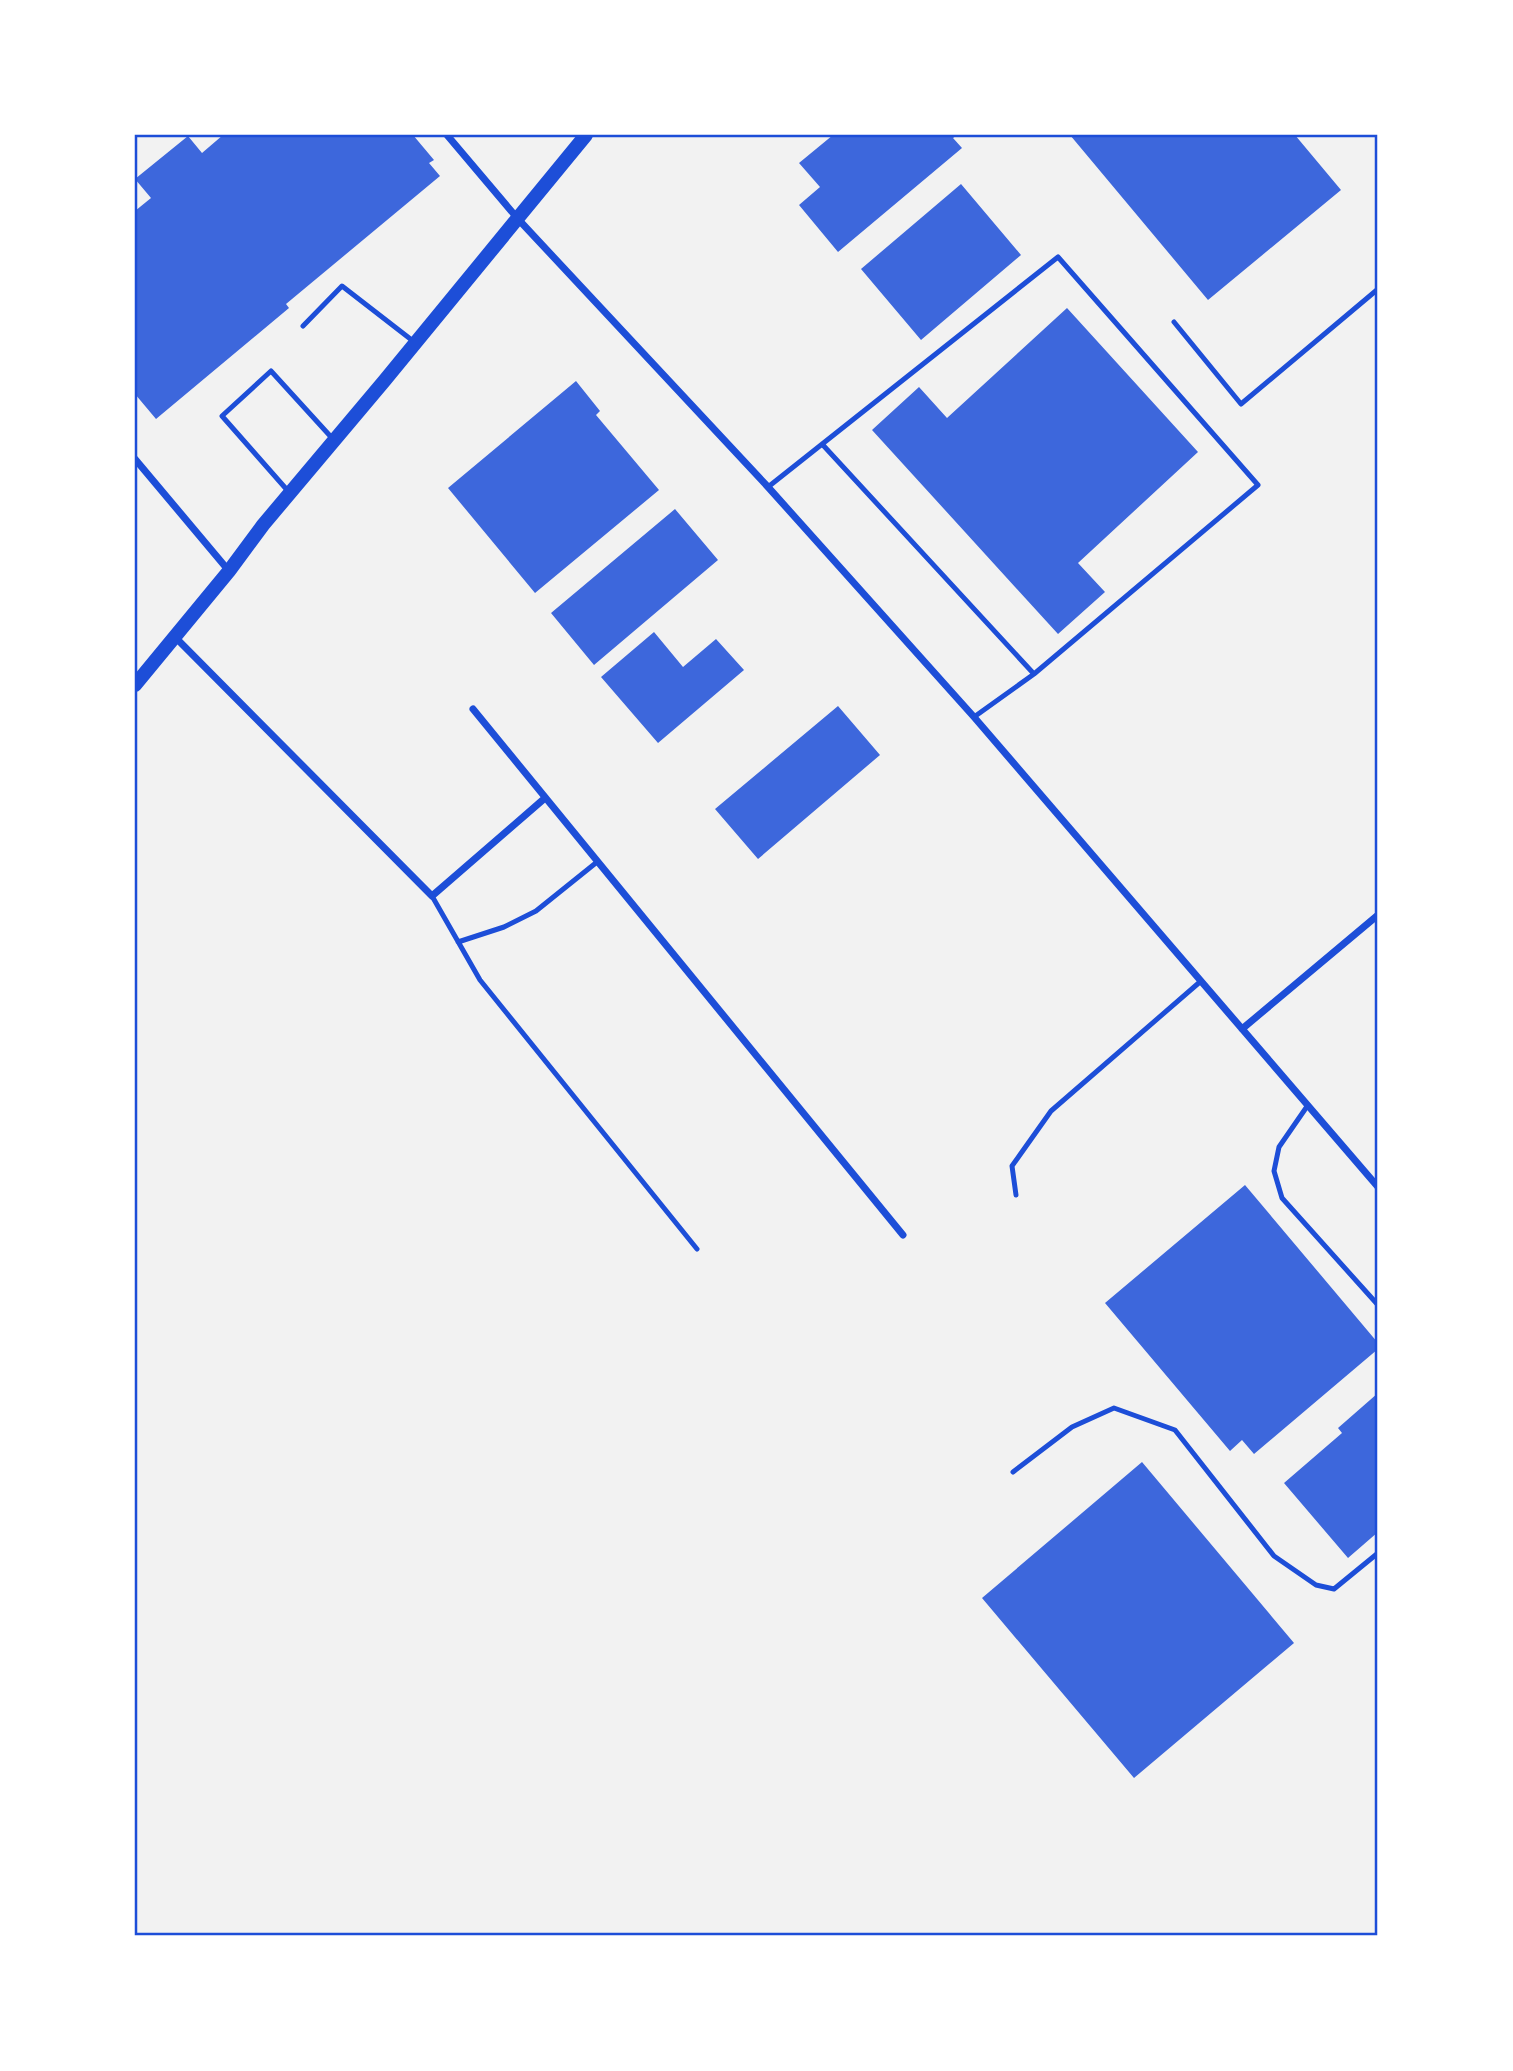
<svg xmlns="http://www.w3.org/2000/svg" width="1513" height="2071" font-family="Raleway,sans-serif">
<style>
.building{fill:#3d67dc}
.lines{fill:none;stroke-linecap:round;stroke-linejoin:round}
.service{stroke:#1d4ed8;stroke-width:5}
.minor{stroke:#1d4ed8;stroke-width:7}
.secondary{stroke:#1d4ed8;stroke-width:14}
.neatline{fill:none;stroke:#1d4ed8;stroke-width:2.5}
</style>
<rect width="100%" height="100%" fill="#f2f2f2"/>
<path class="building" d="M223,135H413L434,160L429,163L440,176L286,304L289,308L156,419L135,394V211L151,198L135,179L188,136L202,153Z
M833,135H957L953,138L962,148L838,252L799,205L820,187L799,163Z
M1070,135H1295L1341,190L1208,300Z
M961,184L1021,255L921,340L861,269Z
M1067,308L1198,452L1078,563L1105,592L1058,634L872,430L919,387L947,418Z
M576,381L600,411L596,415L659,490L535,593L448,488Z
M675,509L718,560L594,665L551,613Z
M654,632L683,667L716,639L744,670L658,743L601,677Z
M838,706L880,755L758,859L715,809Z
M1245,1185L1378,1343V1349L1254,1454L1242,1440L1230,1451L1105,1303Z
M1378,1393V1532L1348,1558L1284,1483L1342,1433L1338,1428Z
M1142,1462L1294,1643L1134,1778L982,1598Z"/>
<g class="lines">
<path class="service" d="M1174,322L1241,404L1378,289
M303,326L342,286L413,341
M822,444L1034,674
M768,487L1058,257L1258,485L1034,674L974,717
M288,491L222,416L271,371L332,438
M432,896L480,980L697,1249
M458,942L504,927L536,911L597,862
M1308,1105L1279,1147L1274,1171L1282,1198L1378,1305
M1016,1195L1012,1166L1051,1111L1201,981
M1013,1472L1072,1427L1114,1408L1175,1430L1274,1556L1316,1585L1334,1589L1378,1553"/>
<path class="minor" d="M447,135L518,219L768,487L974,717L1378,1187
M135,459L229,571
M175,637L432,896L545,798
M473,709L903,1235
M1242,1029L1378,915"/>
<path class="secondary" d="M135,685L229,571L263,525L385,380L586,135"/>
</g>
<rect width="1513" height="2071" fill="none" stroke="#ffffff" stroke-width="273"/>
<rect x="136" y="136" width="1240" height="1798" class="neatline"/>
</svg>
